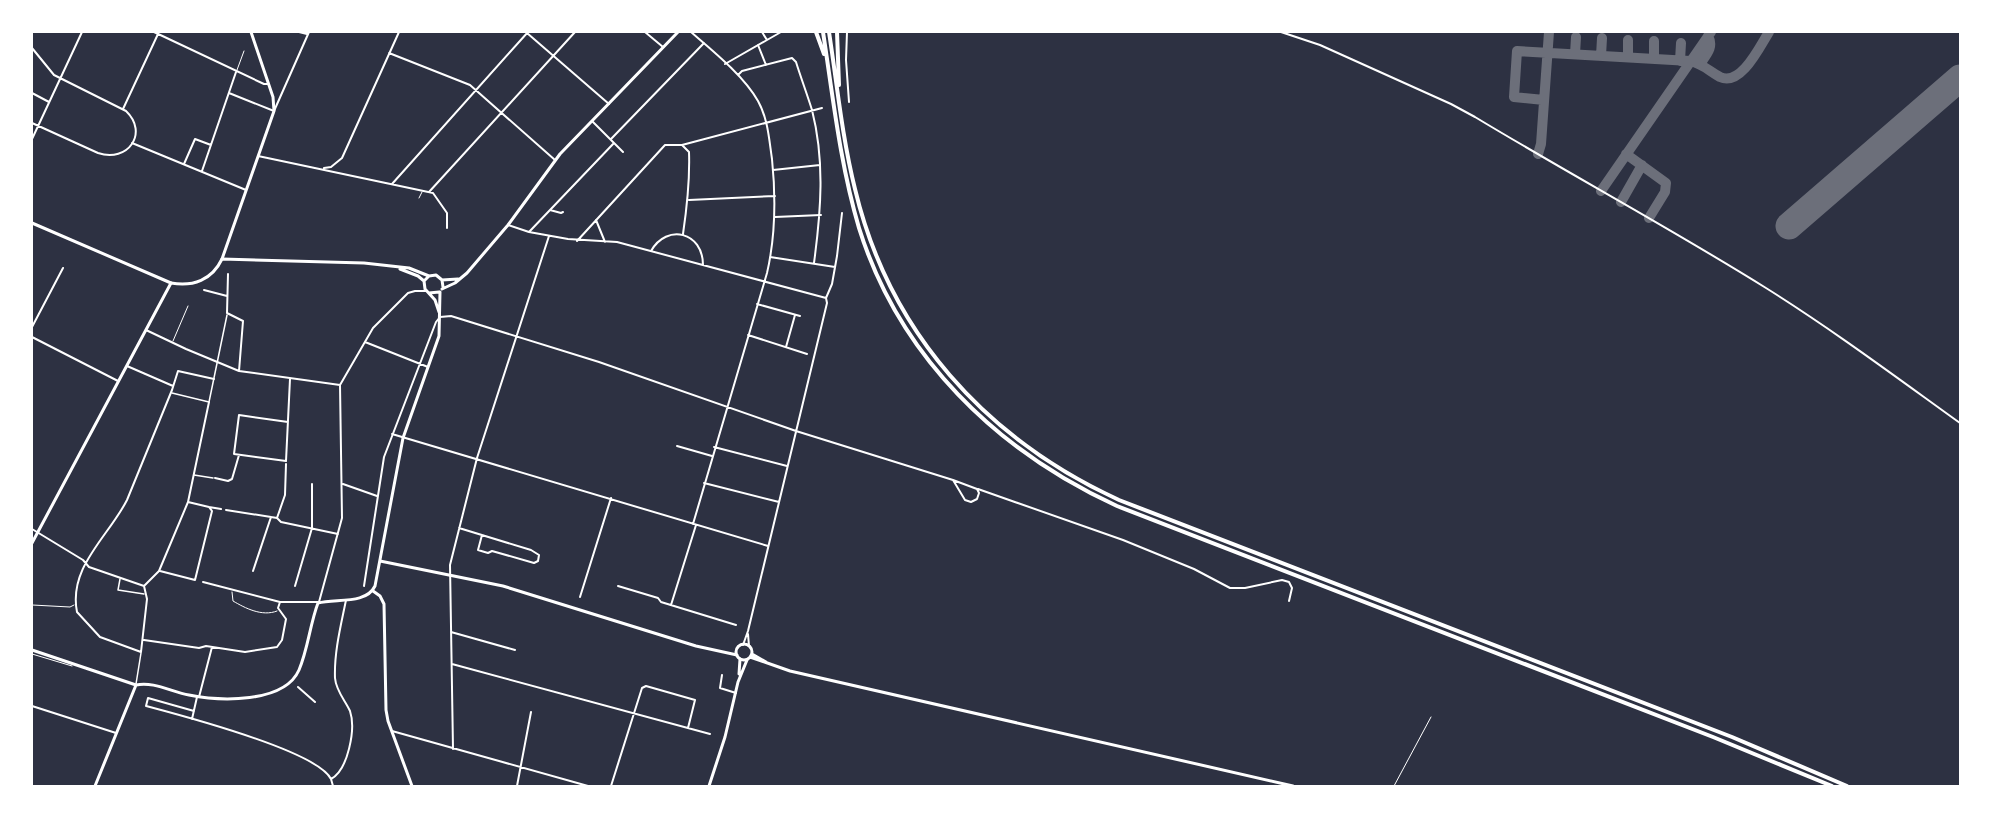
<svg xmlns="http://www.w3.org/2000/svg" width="1992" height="818" font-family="'Public Sans',sans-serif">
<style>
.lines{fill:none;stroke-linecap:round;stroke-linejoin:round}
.taxiway{stroke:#6c6f7a;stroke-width:10}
.runway{stroke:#6c6f7a;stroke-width:27}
.service{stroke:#fff;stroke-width:1}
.pedestrian{stroke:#fff;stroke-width:1.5}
.minor{stroke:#fff;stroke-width:2}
.tertiary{stroke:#fff;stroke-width:3}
.secondary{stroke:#fff;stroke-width:3}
.motorway{stroke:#fff;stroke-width:4}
</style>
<rect width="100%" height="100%" fill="#2d3142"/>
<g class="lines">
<path class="taxiway" d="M1575,54L1576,37
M1601,56L1602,38
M1628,57V40
M1654,59V41
M1680,61L1681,43
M1700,64C1707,54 1714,47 1708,36
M1544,100L1514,97L1517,51L1690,61C1703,64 1709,71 1720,77C1741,87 1760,46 1769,32
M1538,154L1541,144L1549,32
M1626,154L1666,183L1665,192L1649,218
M1601,191L1711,32
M1621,202L1642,165"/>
<path class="runway" d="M1789,226L1960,78"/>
<path class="service" d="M237,70L244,51
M419,198L422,192
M173,341L188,306
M232,592L233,601C245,608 262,617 277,611
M32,605L70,607L74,605
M32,654L72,666
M1394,786L1431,717"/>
<path class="pedestrian" d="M172,393L209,402L227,315
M194,475L213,478
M120,579L118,590L144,594
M136,684L141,653"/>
<path class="minor" d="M154,32L264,84H268
M299,32L307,34
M645,32L663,47
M691,32C713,51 744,76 758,101C768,119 769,139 772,159C776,198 776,234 767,273L693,524
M762,32L767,40L781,32
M847,32L846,60L849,102
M1281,32L1320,45L1451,104L1475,117C1571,175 1670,228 1766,288C1833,330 1896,377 1960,423
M527,33L609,104
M758,45L766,65
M32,48L54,75L126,111C149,133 128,163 98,153L32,123
M389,53L470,85L555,160
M725,64L767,40
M738,75L742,71L792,58L796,62C801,78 807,94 812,110C825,161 821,211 814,263
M32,93L49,102
M229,93L274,111L309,32
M123,109L158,34
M592,121L623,152
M32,139L82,32
M611,139L704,43
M132,143L246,190
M682,145L689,152C690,180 687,207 683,234
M258,156L433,193L447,213V228
M184,164L195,139L211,145
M324,168L331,167L342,158L399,32
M773,170L820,165
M202,171L236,72
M392,184L528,32
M429,192L575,32
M689,200L775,196
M550,210L561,213L563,212
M775,217L821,215
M596,220L605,242
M508,225L529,232L568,239L617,242L826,298
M529,232L614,143
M577,241L665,145H682L822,108
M651,251C667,223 703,232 703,265
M770,257L835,267
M204,290L227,296
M757,304L800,316
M32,327L63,268
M146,330L186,349L239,371L243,321L227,313L228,274
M748,335L807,354
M32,337L118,381
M365,342L428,367
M786,347L795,315
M127,366L173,386
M239,371L340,385
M288,422L239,415L234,454L286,461L290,379
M392,434L768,546
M677,446L712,456
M714,447L787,466
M215,478L228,481L232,479L239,455
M704,483L779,502
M343,484L377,496
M978,489L1123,540L1194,569L1230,588H1245L1282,580L1289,582L1292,588L1289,601
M209,507L221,509
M226,510L271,517L277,518L281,522L338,534
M277,518L285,495L286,464
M459,528L531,550L539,555L538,561L534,563L492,551L488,553L478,550L482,535
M32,529L83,560L89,567L144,586
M159,571L188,502L209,402
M160,571L195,580L212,511L209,507L188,502
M253,571L271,517
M203,582L280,602H319L342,518L340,385L373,328L408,293L415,291H426
M144,586L147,599L141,652L100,637L77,612C68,567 109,536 127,500L172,390L178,371L214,379
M144,586L159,571
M295,586L312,528V484
M364,586L384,457L436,322L440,317L451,316L599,362L796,431L953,480L977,489L979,493L977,499L971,502L965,500L953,480
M618,586L658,598L661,602L736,625
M580,597L611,498
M671,605L696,525
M451,632L515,650
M748,634L749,646
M144,640L199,648L206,646L245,652L277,647L282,640L286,619L278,608L280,602
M743,645L748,631L827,303L826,298L832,284L837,256L842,213
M452,664L710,734
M722,675L720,688L736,693
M298,687L315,702
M199,697L212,647
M32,706L116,733
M194,711L148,698L146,706C180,715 317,751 331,779
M192,719L197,697
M392,731L588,786
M453,749L450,565L477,458L549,236
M333,786L331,779C348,770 356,729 350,711C345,700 336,691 335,678C334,652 341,625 346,600
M517,786L531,712
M611,786L642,688L646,686L695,700L688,728"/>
<path class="tertiary" d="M32,223L171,283
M222,259L274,111L273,97L251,32
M373,591L380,596L384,604L386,710L388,721L412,786
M739,674L740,659
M709,786L725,737L738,682L747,660"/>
<path class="secondary" d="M400,269L418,276L424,281
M442,280L458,279
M442,289L455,283L467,273L508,225L560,154L678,32
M429,293L439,292
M439,312L435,300L425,289L424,281L429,276L436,275L442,280L443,287
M32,543L171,283C193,287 212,280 222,259L364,263L409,268L429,276
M380,561L503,586L696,646L737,655
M736 652a8 8 0 1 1 16 0a8 8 0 1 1-16 0Z
M32,650L136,685C153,681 172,692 189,695C219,701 284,704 299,670C308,649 310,624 318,603C335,598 366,605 375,586L403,438L439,336L440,292
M752,654L766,662
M750,657L790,671L1293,786
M95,786L136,685"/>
<path class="motorway" d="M816,32L824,54
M823,32C833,97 840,164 859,228C899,356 997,451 1117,506L1713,737L1832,786
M829,32C837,84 842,137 855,189C889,332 986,439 1119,500L1732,737L1847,786
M837,32L839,85"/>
</g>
<rect width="1992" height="818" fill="none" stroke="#ffffff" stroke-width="66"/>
</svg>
